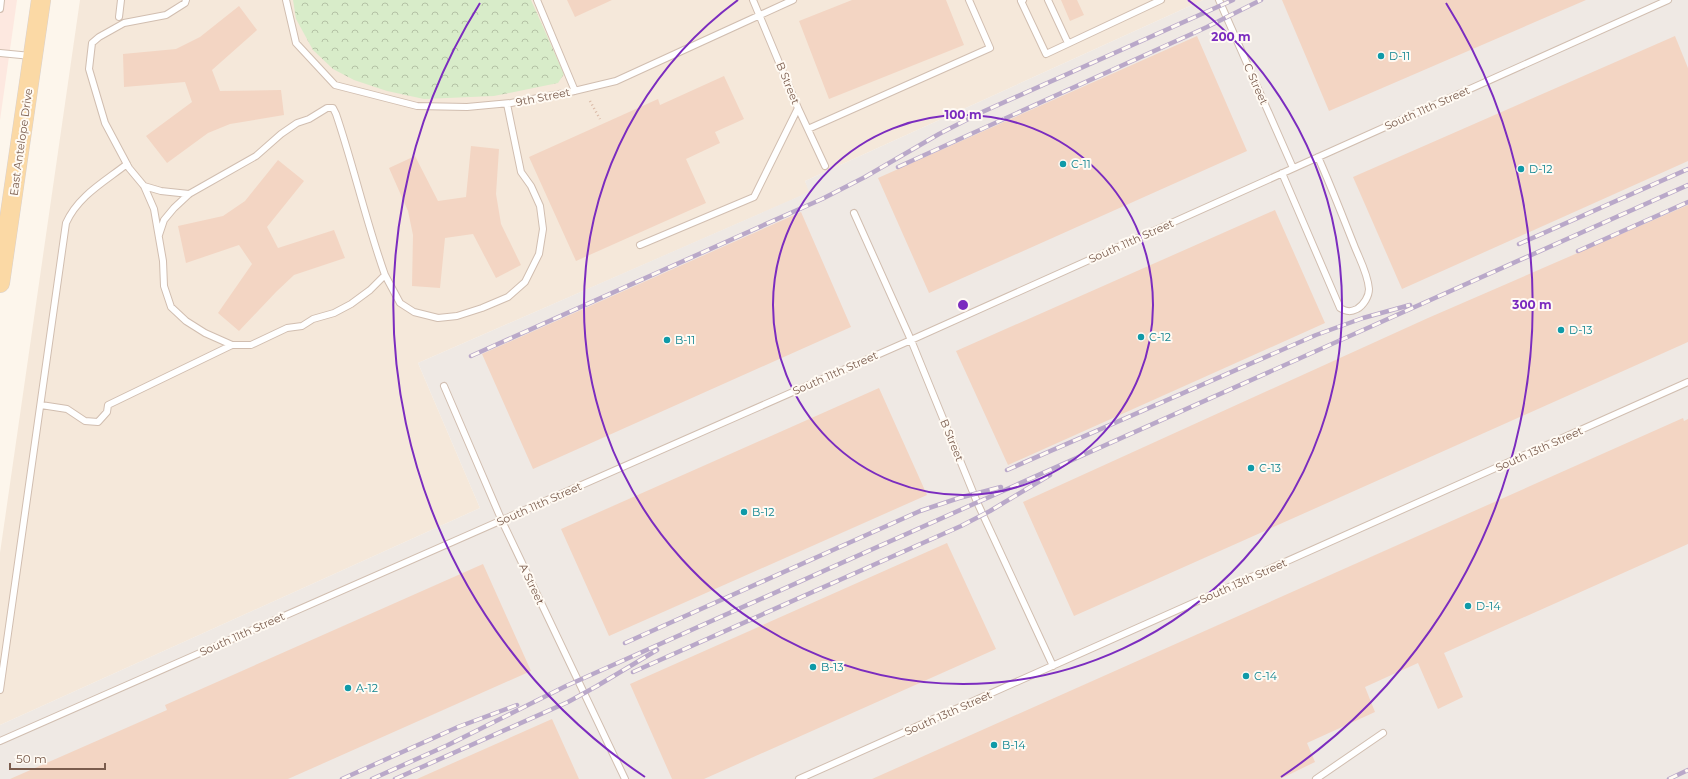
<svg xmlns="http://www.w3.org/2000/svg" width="1688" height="779" font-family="Montserrat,sans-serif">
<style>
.residential{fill:#f5e8da}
.commercial{fill:#fde8e0}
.industrial{fill:#efe9e4}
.park{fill:url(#park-crowns)}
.building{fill:#f3d5c3}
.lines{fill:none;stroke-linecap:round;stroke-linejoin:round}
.lane-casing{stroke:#d1beb0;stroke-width:8}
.primary-casing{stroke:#dad1cd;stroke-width:20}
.path{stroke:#d9b8a5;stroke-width:2.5;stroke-dasharray:1 3;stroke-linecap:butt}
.lane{stroke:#fff;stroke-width:6}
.primary{stroke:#fbd9a5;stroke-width:19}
.rail-casing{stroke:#b9a8c9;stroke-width:4.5}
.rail{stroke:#fffaf3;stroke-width:3;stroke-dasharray:9;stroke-linecap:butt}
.ring{fill:none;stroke:#7b2cbf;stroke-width:2}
.culture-dot{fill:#0f9aa8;stroke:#fffaf3;stroke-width:1.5}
.labels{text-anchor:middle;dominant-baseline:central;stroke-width:4;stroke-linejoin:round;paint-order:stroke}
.culture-label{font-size:11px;fill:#0d838f;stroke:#fffaf3;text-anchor:start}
.street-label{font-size:11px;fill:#7a5c4d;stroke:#fffaf3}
.centre{fill:#7b2cbf;stroke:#fffaf3;stroke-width:2}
.ring-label{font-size:12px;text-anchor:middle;font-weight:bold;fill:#7b2cbf;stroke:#fffaf3;stroke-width:4;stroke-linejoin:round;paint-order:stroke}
</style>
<defs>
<pattern id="park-crowns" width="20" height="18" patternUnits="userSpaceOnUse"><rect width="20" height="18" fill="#d8ecc9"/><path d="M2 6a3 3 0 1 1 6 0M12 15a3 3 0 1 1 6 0" fill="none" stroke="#b4c2a5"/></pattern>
</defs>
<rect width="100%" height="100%" fill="#fdf6ec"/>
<path class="residential" d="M80,0H1203L805,181L810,192L418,363L480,508L0,725V553Z"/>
<path class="commercial" d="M0,0H17L0,120Z"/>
<path class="industrial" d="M1203,0H1688V779H0V725L480,508L418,363L809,192L805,181Z"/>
<path class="park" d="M293,0H531L564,74L558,83L494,96L424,99L387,91L354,80L333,69L313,50L296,19Z"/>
<path class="building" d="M567,0H612L575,17Z
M852,0H946L964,45L829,99L799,21Z
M1061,0H1077L1084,15L1070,21Z
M1282,0H1586L1329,111Z
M239,6L257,30L212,70L220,91L281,90L284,115L230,124L208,133L167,163L146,136L192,102L185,82L124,87L123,54L176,49L200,37Z
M1197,36L1247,151L929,293L878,178Z
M1675,36L1688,68V161L1402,289L1353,177Z
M724,76L744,119L715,132L720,143L686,159L706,203L576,261L529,157L658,99L660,105Z
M471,146L499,149L496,194L501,224L521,265L496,278L473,234L445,238L440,288L412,286L413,235L408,211L389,168L415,156L438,201L466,197Z
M278,160L304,181L267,227L278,248L334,230L345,258L294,275L276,292L239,331L218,313L252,264L239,245L186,263L178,226L223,216L245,201Z
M1688,205V342L1074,616L1023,502L1428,318Z
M1275,210L1325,323L1008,465L956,351Z
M801,212L851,327L533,469L482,354Z
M879,388L927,495L609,636L561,529Z
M1683,418L1684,421L1688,419V544L1444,653L1463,697L1438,709L1418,663L1365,687L1375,712L1307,743L1315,762L1280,779H872Z
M947,543L996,649L704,779H672L630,684Z
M483,564L531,671L288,779H10L167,710L165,705Z
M552,719L579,779H417Z"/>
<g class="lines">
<defs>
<path id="lane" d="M186,0L185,3L166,15L124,23L99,37L92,43L89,69L105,123L129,168L144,186L154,209L163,261L164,286L171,307L186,321L205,333L232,345
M286,0L296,43L335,85L417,106L467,107L511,103L570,92L616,81L793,0
M537,0L575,91
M753,0L798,108L825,166
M1023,0L1021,1L1046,54L1161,0
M1048,0L1068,43
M1219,0L1293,168
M0,9L1,0
M119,17L121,0
M0,53L31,56
M808,129L990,48L969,0
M1282,173L1340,308C1347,312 1351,312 1357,309C1364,305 1369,296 1369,289C1368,274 1359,258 1354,245C1342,215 1331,186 1318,157
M144,186L161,191L189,194
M854,213L911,340L977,502L1053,666
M159,235L164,220L174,208L189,194L256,156L281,134L297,123L309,119L327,108H333L336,114C354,167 366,222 385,275
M640,245L754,197L798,108
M444,386L502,521L625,779
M41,405L67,409L85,421L98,422L107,412L108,405L232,345H251L287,328L302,326L313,319L334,313L351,304L370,290L385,275L400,303L414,312L438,318L457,316L482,308L508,297L525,282L539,254L543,229L540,206L531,186L521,172L507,104
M0,690L66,223C78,196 104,182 127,164
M0,741L911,340L1668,0
M799,779L1688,382
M1316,779L1383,733"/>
<path id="primary" d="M0,283L41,0"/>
</defs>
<use href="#lane" class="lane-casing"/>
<use href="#primary" class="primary-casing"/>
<path class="path" d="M590,101L600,119"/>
<use href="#lane" class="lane"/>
<use href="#primary" class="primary"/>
<defs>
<path id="rail" d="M898,167L1207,27L1261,0
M1519,244L1688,169
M1578,251L1688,202
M471,356L822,199L865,177L939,134L980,113L1233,0
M1007,470L1316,335L1363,318L1410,305
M625,643L920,511L959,498L1001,487
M633,672L961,526L990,511L1050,475
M342,779L458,727L517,705
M372,779L448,745L566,686L1688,185
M395,779L568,702L597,686L657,650
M1669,779L1688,770"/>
</defs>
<use href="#rail" class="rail-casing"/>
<use href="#rail" class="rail"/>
</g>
<g class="ring">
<circle cx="963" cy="305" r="190"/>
<path d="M1188 0A379 379 0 1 1 738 0"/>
<path d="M645 777A569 569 0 0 1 480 3M1446 3A569 569 0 0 1 1281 777"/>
</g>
<g class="culture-dot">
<circle cx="1381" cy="56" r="4"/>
<circle cx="1063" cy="164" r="4"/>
<circle cx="1521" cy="169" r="4"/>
<circle cx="1561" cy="330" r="4"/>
<circle cx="1141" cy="337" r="4"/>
<circle cx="667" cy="340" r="4"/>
<circle cx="1251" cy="468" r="4"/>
<circle cx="744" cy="512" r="4"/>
<circle cx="1468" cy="606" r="4"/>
<circle cx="813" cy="667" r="4"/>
<circle cx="1246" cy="676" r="4"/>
<circle cx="348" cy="688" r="4"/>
<circle cx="994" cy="745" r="4"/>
</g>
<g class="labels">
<g class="culture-label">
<text x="1389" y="56">D-11</text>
<text x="1071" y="164">C-11</text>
<text x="1529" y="169">D-12</text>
<text x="1569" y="330">D-13</text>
<text x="1149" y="337">C-12</text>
<text x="675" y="340">B-11</text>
<text x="1259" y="468">C-13</text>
<text x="752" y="512">B-12</text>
<text x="1476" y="606">D-14</text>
<text x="821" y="667">B-13</text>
<text x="1254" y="676">C-14</text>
<text x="356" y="688">A-12</text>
<text x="1002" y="745">B-14</text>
</g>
<g class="street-label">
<text transform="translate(788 83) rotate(68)">B Street</text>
<text transform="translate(1256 84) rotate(66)">C Street</text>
<text transform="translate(543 97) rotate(-11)">9th Street</text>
<text transform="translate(1427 108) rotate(-24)">South 11th Street</text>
<text transform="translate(21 142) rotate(-82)">East Antelope Drive</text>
<text transform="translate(1131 241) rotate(-24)">South 11th Street</text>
<text transform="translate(835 373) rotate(-24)">South 11th Street</text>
<text transform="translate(952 440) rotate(68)">B Street</text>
<text transform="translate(1539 449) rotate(-24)">South 13th Street</text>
<text transform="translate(539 504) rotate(-24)">South 11th Street</text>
<text transform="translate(1243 581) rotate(-24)">South 13th Street</text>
<text transform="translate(532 584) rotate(65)">A Street</text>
<text transform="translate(242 634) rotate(-24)">South 11th Street</text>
<text transform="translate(948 713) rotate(-24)">South 13th Street</text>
</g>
</g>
<circle cx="963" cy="305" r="6" class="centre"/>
<g class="ring-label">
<text x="1231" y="41">200 m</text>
<text x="963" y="119">100 m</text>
<text x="1532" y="309">300 m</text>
</g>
<path d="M10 763v6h95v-6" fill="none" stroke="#7a5c4d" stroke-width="2"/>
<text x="16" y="763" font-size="12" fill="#7a5c4d" stroke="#fffaf3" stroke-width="3" paint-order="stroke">50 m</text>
</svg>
